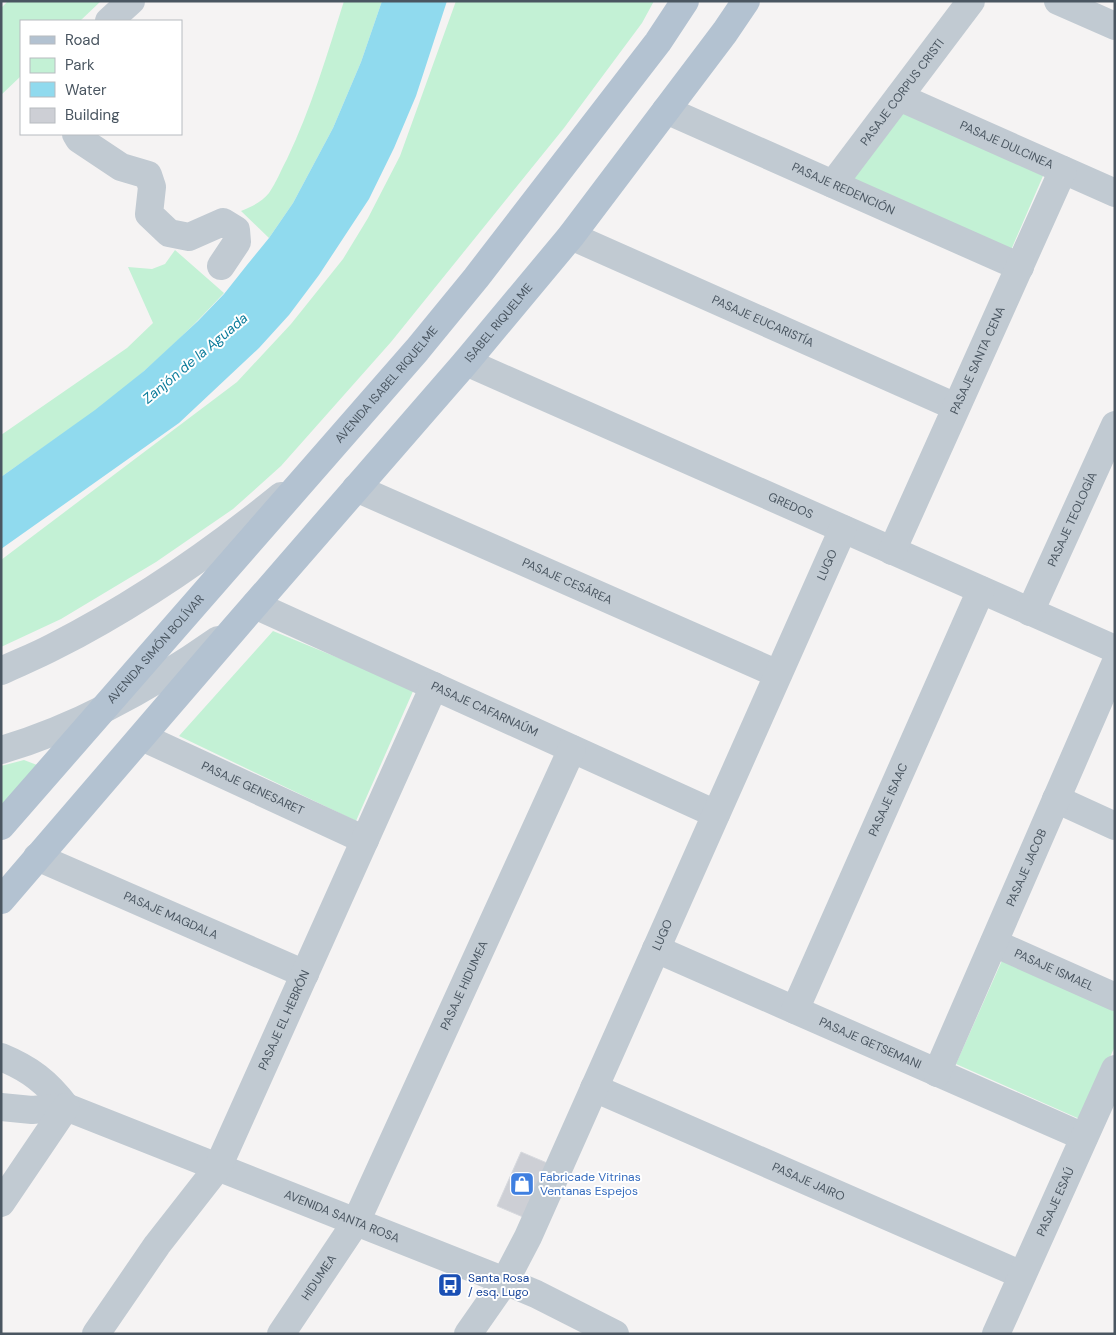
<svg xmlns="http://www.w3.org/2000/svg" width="1116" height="1335" font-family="'DM Sans',sans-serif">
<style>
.green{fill:#c3f1d5}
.water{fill:#90daee}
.building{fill:#cdcfd5;stroke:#d7d9de}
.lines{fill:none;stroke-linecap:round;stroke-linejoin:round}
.minor{stroke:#c1cad2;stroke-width:28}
.major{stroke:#b3c2d1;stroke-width:28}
.labels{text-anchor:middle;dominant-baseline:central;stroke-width:4;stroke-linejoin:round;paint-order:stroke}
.street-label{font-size:12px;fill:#4a5661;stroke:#fff}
.shop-label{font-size:12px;fill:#366cbe;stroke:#fff;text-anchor:start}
.transit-label{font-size:12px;fill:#164399;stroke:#fff;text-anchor:start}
.water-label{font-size:14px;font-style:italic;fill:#0c7c9b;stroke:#fff}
</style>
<rect width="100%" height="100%" fill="#f5f3f3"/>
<path class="green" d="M8,1H101L80,21H21V76L1,95V8Z
M344,1H382L361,62L333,128L293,203L269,238L241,211C251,207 262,202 269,193C276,183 281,170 287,159C311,109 327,55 344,1Z
M456,1H654L642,23L564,128L391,342L281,466L233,509L156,562L61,619L1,647V560L237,382L291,324L343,259L368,218L400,156Z
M907,107L1046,169L1011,250L852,180Z
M175,250L224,293C184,336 142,376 95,411C64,433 32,455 1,477V435L127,348L153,323L128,267L152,269L165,264Z
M273,631L414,689L356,821L179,736Z
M24,760L37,765L1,807V766Z
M1004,956L1115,1005V1046L1082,1120L956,1064Z"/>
<path class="water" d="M382,1H447L416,96L394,148L369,199L319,275L289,315L259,348L179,423L1,549V477L95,410L144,371L198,321L224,294L247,265L269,238L293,203L333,128L361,62Z"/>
<path class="building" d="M521,1152L547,1163L523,1217L497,1206Z"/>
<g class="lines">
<g class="minor">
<path d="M1058,1L1115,26"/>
<path d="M109,21L131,1"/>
<path id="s1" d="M899,97L1115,193"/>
<path id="s2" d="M666,110L1020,267"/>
<path d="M76,134L79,139L121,167L148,175L152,187L149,214L169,233L189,237L223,222L236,230L237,242L221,266"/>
<path id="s3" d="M833,184L971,1"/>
<path id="s4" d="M571,236L956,407"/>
<path id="s5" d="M466,362L1115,649"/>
<path id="s6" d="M356,488L778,674"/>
<path id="s7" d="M892,551L1063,170"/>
<path id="s8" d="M255,605L716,814"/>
<path id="s9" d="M1030,612L1115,425"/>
<path d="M1,671C18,663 36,656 53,647C134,606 211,553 281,496"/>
<path id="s10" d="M142,737L365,840"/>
<path d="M1,750C80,727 151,687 218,640"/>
<path d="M1056,799L1115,826"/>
<path id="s11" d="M37,857L305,974"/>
<path id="s12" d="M994,943L1115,997"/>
<path id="s13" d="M656,949L1084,1137"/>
<path id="s14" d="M795,1010L981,590"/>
<path d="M1,1057C30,1069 47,1082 66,1107"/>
<path id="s15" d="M937,1073L1115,664"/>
<path id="s16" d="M594,1088L1022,1275"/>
<path id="s17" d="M1,1107L32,1110L66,1107L505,1281L536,1294L615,1334"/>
<path d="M1,1203L66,1107"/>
<path id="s18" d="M96,1334L157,1245L218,1167L434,686"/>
<path id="s19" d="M281,1334L356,1222L572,749"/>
<path id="s20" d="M468,1334L505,1281L528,1237L843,529"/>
<path id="s21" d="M996,1334L1115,1069"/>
</g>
<g class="major">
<path id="s22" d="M1,826L417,350L476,278L658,42L685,1"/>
<path id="s23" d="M1,900L234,629L466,362L571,236L725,32L746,1"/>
</g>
</g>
<defs>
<symbol id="shop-square" viewBox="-11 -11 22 22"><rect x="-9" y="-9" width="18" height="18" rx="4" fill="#3f7fe0" stroke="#fff"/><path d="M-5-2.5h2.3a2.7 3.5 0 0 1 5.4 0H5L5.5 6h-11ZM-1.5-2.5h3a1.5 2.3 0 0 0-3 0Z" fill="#fff"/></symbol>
<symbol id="bus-square" viewBox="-11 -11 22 22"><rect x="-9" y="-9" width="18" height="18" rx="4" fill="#1a4fb4" stroke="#fff"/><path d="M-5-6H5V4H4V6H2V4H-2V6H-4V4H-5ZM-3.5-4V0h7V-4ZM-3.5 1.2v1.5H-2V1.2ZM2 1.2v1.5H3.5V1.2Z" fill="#fff"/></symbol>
</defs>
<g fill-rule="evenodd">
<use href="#shop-square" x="508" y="1170" width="28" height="28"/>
<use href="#bus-square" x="436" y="1271" width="28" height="28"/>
</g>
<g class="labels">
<g class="street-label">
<text stroke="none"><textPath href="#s3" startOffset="115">PASAJE CORPUS CRISTI</textPath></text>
<text stroke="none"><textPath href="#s1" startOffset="118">PASAJE DULCINEA</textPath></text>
<text stroke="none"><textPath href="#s2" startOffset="194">PASAJE REDENCIÓN</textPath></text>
<text stroke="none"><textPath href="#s4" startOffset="210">PASAJE EUCARISTÍA</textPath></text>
<text stroke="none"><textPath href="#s23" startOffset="762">ISABEL RIQUELME</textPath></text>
<text stroke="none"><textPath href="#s7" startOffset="209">PASAJE SANTA CENA</textPath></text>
<text stroke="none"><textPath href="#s22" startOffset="586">AVENIDA ISABEL RIQUELME</textPath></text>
<text stroke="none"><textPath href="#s5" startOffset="355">GREDOS</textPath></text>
<text stroke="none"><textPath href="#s9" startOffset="102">PASAJE TEOLOGÍA</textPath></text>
<text stroke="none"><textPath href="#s20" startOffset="850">LUGO</textPath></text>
<text stroke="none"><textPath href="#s6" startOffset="231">PASAJE CESÁREA</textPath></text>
<text stroke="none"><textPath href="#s22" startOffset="235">AVENIDA SIMÓN BOLÍVAR</textPath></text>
<text stroke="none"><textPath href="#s8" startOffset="252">PASAJE CAFARNAÚM</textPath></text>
<text stroke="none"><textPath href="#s10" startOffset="122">PASAJE GENESARET</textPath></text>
<text stroke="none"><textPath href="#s14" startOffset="230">PASAJE ISAAC</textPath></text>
<text stroke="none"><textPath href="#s15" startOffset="224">PASAJE JACOB</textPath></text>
<text stroke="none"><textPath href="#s11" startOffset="146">PASAJE MAGDALA</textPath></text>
<text stroke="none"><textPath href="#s20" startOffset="445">LUGO</textPath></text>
<text stroke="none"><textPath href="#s12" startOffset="66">PASAJE ISMAEL</textPath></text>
<text stroke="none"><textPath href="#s19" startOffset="395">PASAJE HIDUMEA</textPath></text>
<text stroke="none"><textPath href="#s18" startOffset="368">PASAJE EL HEBRÓN</textPath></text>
<text stroke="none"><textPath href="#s13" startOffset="234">PASAJE GETSEMANI</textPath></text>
<text stroke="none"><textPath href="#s16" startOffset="234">PASAJE JAIRO</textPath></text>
<text stroke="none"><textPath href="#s21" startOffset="145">PASAJE ESAÚ</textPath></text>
<text stroke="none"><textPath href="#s17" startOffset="362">AVENIDA SANTA ROSA</textPath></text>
<text stroke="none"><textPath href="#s19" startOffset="68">HIDUMEA</textPath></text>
</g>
<g class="shop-label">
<text x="540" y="1177">Fabricade Vitrinas<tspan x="540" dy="14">Ventanas Espejos</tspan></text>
</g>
<g class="transit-label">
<text x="468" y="1278">Santa Rosa<tspan x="468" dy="14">/ esq. Lugo</tspan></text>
</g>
<g class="water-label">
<text transform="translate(195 358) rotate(-40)">Zanjón de la Aguada</text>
</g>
</g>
<rect width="1116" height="1335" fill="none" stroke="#4a5661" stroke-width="5"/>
<rect x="20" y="20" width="162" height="115" fill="#ffffff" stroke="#b7bbc0"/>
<rect x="30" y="36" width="25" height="8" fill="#b3c2d1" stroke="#b7bbc0"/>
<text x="65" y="45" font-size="15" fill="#4a5661">Road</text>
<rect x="30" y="58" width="25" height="15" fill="#c3f1d5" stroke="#b7bbc0"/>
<text x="65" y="70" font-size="15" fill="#4a5661">Park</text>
<rect x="30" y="82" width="25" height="15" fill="#90daee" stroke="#b7bbc0"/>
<text x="65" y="95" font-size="15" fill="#4a5661">Water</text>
<rect x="30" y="108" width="25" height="15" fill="#cdcfd5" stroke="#b7bbc0"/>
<text x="65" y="120" font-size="15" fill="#4a5661">Building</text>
</svg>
